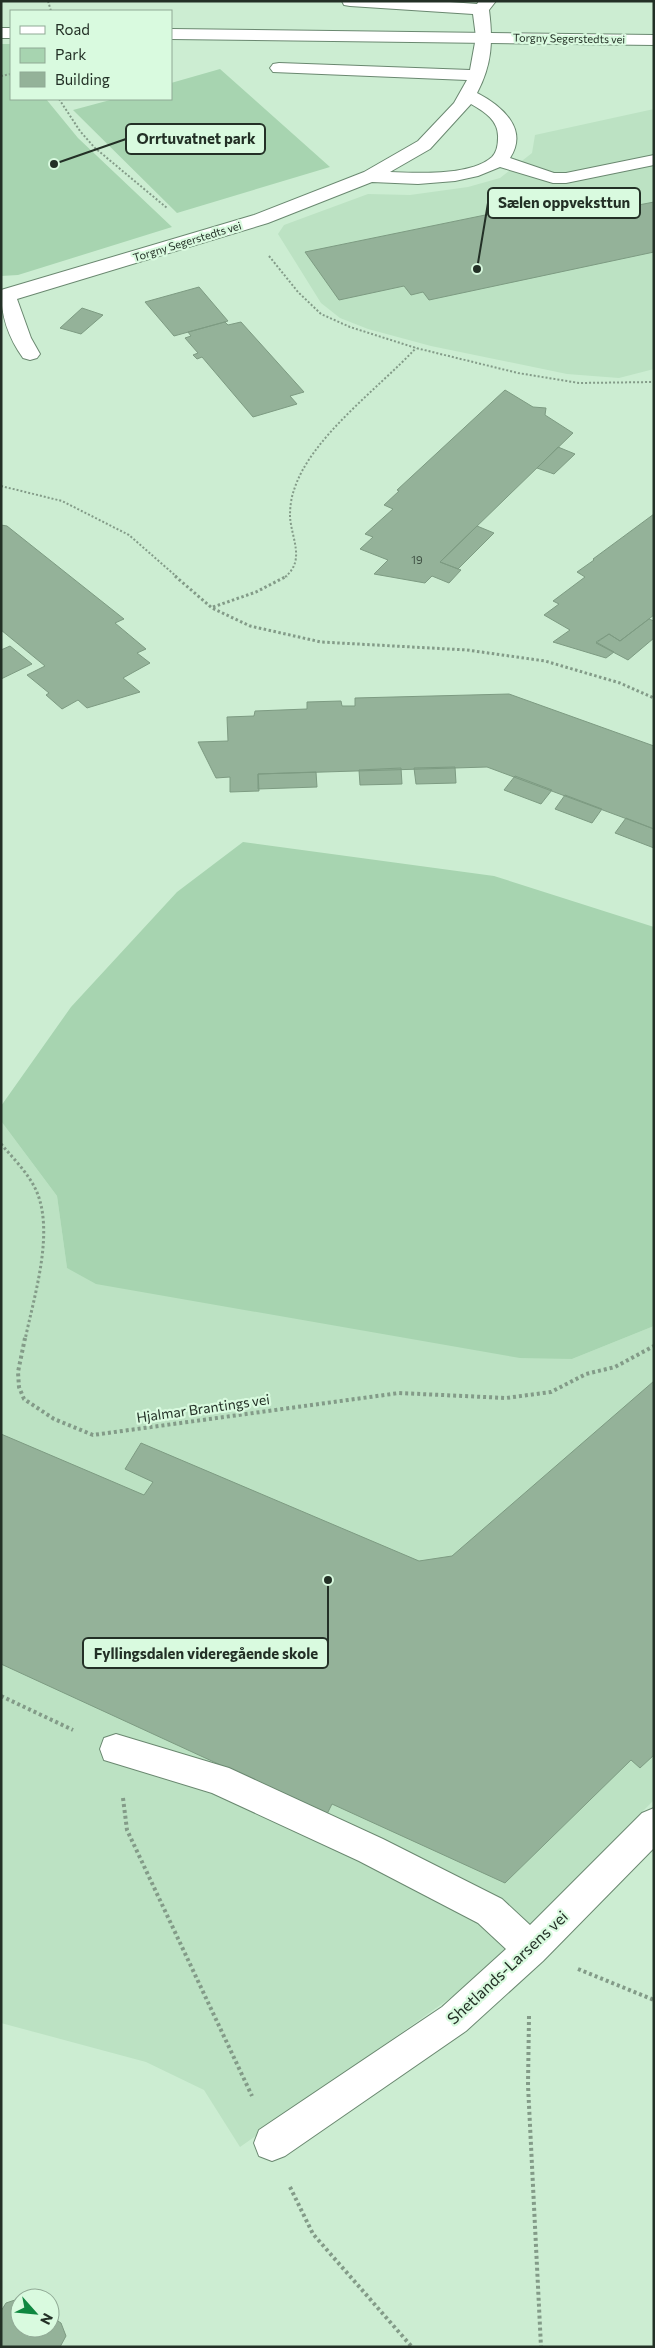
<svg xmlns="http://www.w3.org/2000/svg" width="655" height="2348" font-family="Commissioner,sans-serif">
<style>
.built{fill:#bce2c3}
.green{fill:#a7d4b0}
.building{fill:#94b299;stroke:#7d9b82}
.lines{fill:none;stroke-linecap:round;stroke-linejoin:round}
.service-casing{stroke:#6a8870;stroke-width:2}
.secondary-casing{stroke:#6a8870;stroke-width:2}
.path-far2{stroke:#839b88;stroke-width:2;stroke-dasharray:2 2;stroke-linecap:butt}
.path-far1{stroke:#839b88;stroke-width:3;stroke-dasharray:2.5 2.5;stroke-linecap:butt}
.path{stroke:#839b88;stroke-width:4;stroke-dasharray:3 3;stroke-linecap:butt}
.service{fill:#fff;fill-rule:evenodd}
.secondary{fill:#fff;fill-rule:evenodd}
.labels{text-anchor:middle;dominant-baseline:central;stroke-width:4.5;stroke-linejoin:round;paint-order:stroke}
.far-street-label{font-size:11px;fill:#233026;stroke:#d9fadf}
.number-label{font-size:11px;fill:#3f5043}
.street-label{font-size:14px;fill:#233026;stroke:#d9fadf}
.near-street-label{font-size:16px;fill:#233026;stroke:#d9fadf}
.leader{fill:none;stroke:#233026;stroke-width:2}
.callout-dot{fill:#233026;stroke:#d9fadf;stroke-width:2}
.callout{fill:#d9fadf;stroke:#233026;stroke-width:2}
.callout-label{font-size:15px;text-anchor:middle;font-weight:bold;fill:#233026}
</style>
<rect width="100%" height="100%" fill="#ccedd2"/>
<path class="built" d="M654,109V369L619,378L567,374L431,346L368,329L340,318L321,303L278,234L284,225L368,194L410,195L468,187L500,178L532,153L535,135Z
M1,1121L57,1196L67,1268L572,1359L654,1326V1800L470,1984L240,2147L204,2090L146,2062L1,2023Z"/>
<path class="green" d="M1,44H11V99H46L78,138L172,227L18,275L1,276Z
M220,69L330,167L177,213L73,110L114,99H171V83Z
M243,842L494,876L654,927V1326L572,1359L520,1358L96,1284L67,1268L57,1196L1,1121V1106L71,1007L177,892Z"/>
<path class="building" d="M607,190L623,208L654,202V252L429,300L423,292L411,295L404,286L339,300L305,252Z
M199,287L228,321L174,336L145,302Z
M82,308L103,315L81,334L60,328Z
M225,322L228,325L241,322L304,392L290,396L297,404L253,417L202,357L197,359L193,355L198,353L185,338L191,336L188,332Z
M505,390L533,407L546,408L545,415L573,433L440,562L461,570L449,583L432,576L425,583L374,574L388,560L360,549L373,537L365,534L393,509L384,505L399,491L397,490Z
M558,447L575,454L554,474L537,468Z
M654,514V615L620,641L609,634L596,642L614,652L606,658L553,642L570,630L544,615L559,604L553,601L585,577L577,572L594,560L593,559Z
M1,525L7,526L124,619L115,623L146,649L137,653L150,663L123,678L140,692L87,708L78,700L62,709L46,695L49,693L27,675L45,666L1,630Z
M477,526L494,533L458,569L440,562Z
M649,619L654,621V638L628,660L596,643L609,634L620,641Z
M10,646L32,664L1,679V650Z
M509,694L654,746V829L487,767L258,774L259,791L230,792V777L216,778L198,742L228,741L227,717L254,716L255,711L307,709V702L341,701L342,706H355V698Z
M455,767L456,783L416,784L414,768Z
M401,768L402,784L360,785L359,770Z
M316,772L317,787L258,789V774Z
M515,776L552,790L541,804L504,790Z
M565,795L602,809L592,823L555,809Z
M626,818L654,829V848L615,833Z
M654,1381V1755L640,1768L631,1760L505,1883L332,1804L327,1814L1,1664V1434L144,1495L153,1482L125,1469L141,1443L419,1561L452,1556Z
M18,2299L20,2328H50V2316L61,2323L66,2336L60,2347H1V2311L6,2303Z"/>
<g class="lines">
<defs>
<path id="service" d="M342,1H436L477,4L479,1H496L489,10C493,41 492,65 477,93C502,106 529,129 510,158L554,173H566L654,155V165L566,183H553L500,167L478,176L455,181L418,184L372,182L268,223L17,299L31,338L40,354L37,358L30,360L23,358C8,337 1,316 1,290L254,215L364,172L418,141L454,103L467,80L273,72L270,68L273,64L279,63L470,70L476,37L473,14L350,6L344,5ZM471,104C485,112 499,121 498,138C498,144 497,152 492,157C471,176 418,173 390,172L430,149Z
M116,1734L229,1768L383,1839L502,1899L530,1925L642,1813L654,1808V1848L543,1961L466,2031L285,2156L272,2161L259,2156L254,2143L259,2130L442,2007L506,1949L478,1923L359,1861L212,1793L104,1760L100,1749L104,1738Z"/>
<path id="secondary" d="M1,28H11V38H1Z
M171,29L654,35V45L171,39Z"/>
</defs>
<use href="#service" class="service-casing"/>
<use href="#secondary" class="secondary-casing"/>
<path class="path-far2" d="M48,1L51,11
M1,76L11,74
M59,99L80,131L95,148L167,208
M269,256L298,292L321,314L350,327L416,348L518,373L579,383L654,382
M1,486L62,501L129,535L177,577
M285,577C306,560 291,538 290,516C290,508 291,498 294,490C310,438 379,388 416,348"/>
<path class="path-far1" d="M175,576L212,608L250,626L321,642L467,650L545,661L620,683L654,698
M213,607L256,592L287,576
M1,1144C13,1158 28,1173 36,1190C55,1232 34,1296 25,1340"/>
<path class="path" d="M25,1338L18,1372L19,1387L24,1399L54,1419L93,1435L399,1393L506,1398L551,1392L586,1374L615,1367L654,1346
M1,1696L73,1730
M123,1798L127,1830L252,2096
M578,1969L654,2000
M529,2016L528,2085L541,2347
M290,2187L313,2234L412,2347"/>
<use href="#service" class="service"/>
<use href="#secondary" class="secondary"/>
</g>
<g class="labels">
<g class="far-street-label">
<text transform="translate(569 38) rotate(1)">Torgny Segerstedts vei</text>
<text transform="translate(187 241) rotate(-17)">Torgny Segerstedts vei</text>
</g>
<g class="number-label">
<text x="417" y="559">19</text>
</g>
<g class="street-label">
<text transform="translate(203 1408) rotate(-8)">Hjalmar Brantings vei</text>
</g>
<g class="near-street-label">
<text transform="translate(507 1967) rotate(-43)">Shetlands-Larsens vei</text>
</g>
</g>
<path class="leader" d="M54 164L126 139M477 269L488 203M328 1580L328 1653"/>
<g class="callout-dot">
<circle cx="54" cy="164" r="5"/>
<circle cx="477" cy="269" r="5"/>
<circle cx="328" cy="1580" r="5"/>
</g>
<g class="callout">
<rect x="126" y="124" width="139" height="30" rx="5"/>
<rect x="488" y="188" width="152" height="30" rx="5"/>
<rect x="83" y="1638" width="245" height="30" rx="5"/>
</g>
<g class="callout-label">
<text x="196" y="144">Orrtuvatnet park</text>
<text x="564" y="208">Sælen oppveksttun</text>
<text x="206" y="1659">Fyllingsdalen videregående skole</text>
</g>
<rect width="655" height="2348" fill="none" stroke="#233026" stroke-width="5"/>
<rect x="10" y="10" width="162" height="90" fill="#d9fadf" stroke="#90a995"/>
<rect x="20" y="26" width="25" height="8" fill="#ffffff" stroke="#90a995"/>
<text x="55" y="35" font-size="15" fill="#233026">Road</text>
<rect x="20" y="48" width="25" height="15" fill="#a7d4b0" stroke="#90a995"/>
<text x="55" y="60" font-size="15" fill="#233026">Park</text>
<rect x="20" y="72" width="25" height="15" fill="#94b299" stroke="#90a995"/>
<text x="55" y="85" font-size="15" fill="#233026">Building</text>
<g transform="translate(35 2313) rotate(117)"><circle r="24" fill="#d9fadf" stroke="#90a995"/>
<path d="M0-4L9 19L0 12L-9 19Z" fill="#0f8740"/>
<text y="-8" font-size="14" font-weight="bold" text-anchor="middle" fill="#233026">N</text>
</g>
</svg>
